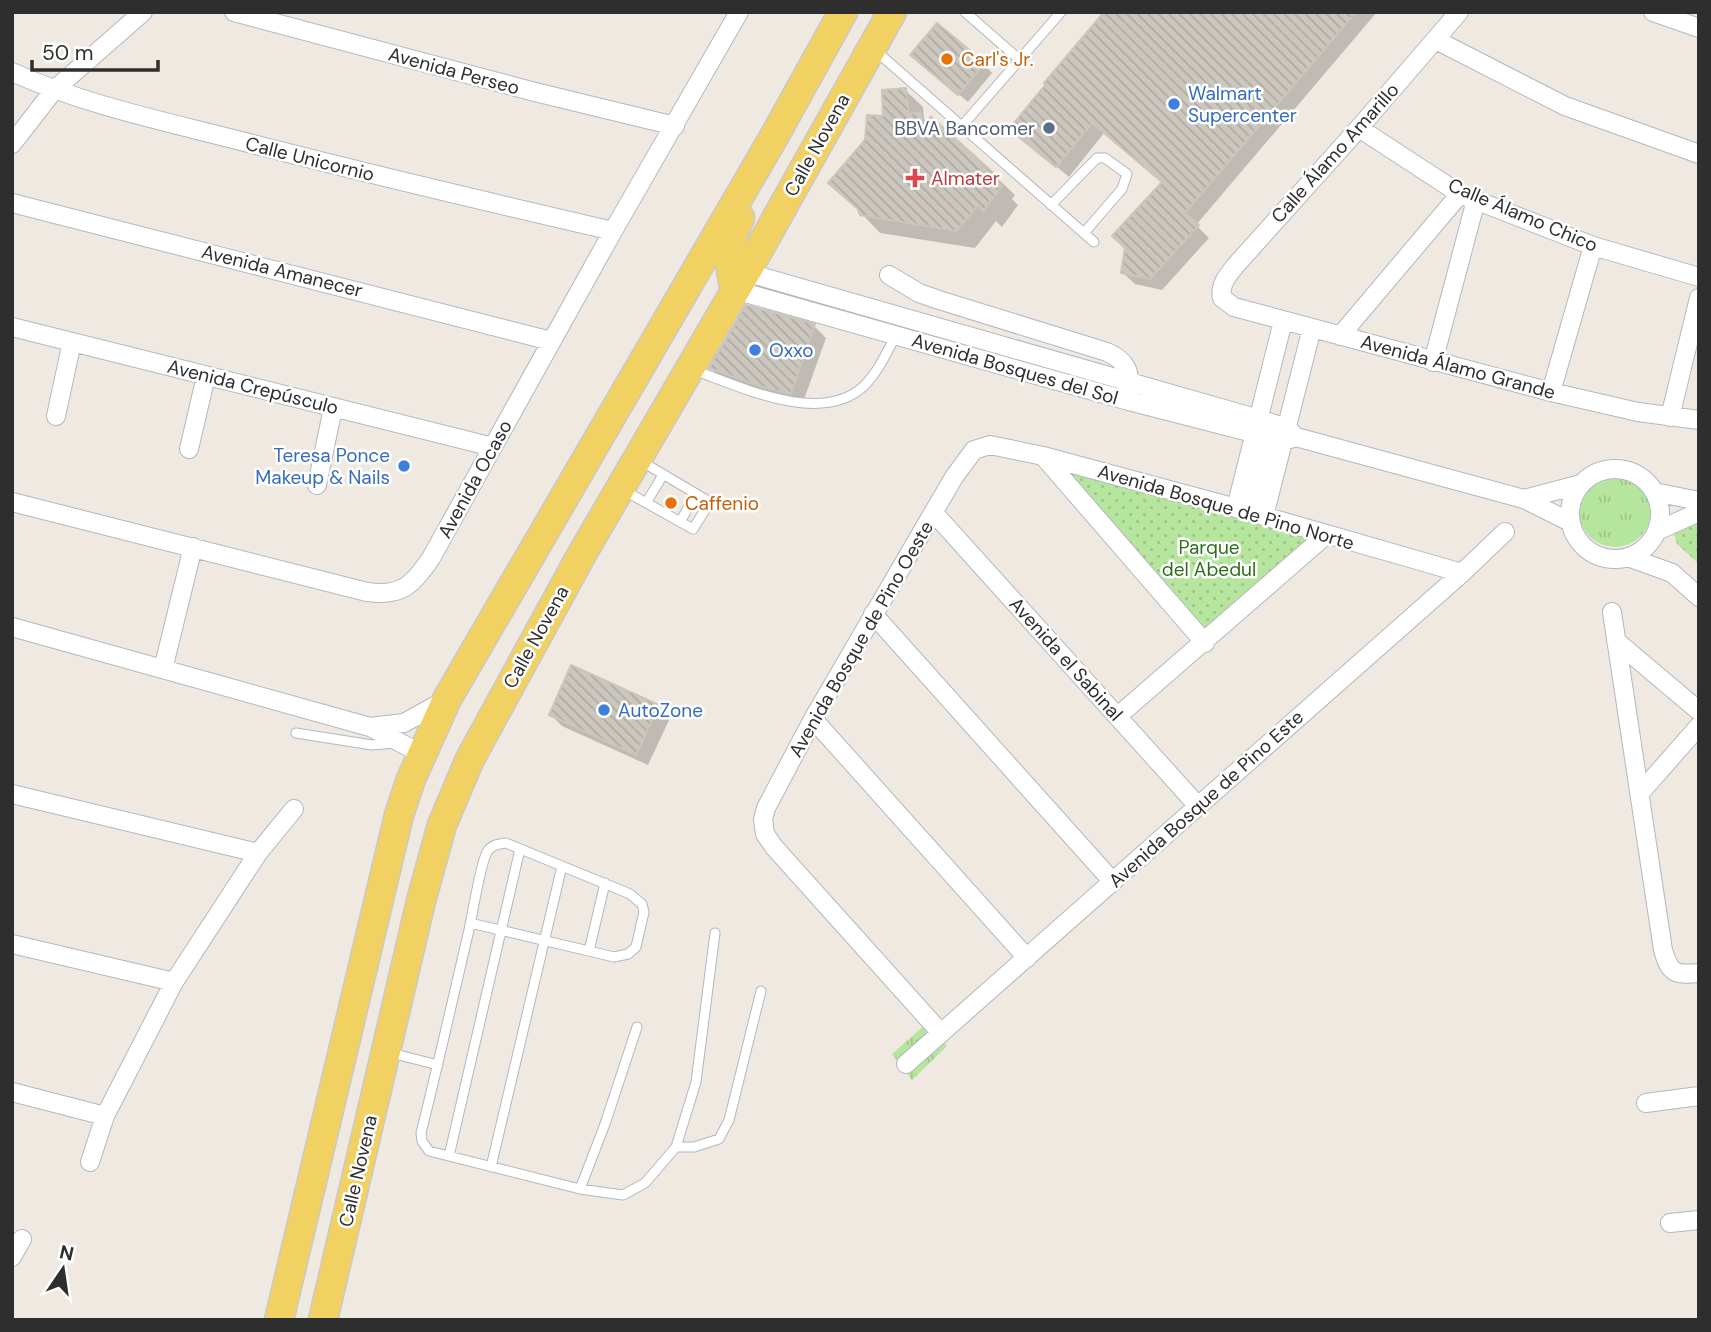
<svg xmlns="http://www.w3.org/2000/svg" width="1711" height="1332" font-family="'DM Sans',sans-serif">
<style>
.grass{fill:url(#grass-tufts)}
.park{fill:url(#park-dots)}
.shadow{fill:#0003}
.building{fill:url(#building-back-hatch);stroke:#cbc5ba;stroke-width:2}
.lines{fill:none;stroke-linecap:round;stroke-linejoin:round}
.lane-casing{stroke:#b4b7c1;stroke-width:11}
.street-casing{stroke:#b4b7c1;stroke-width:20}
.primary-casing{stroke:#c9c9c9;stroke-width:31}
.lane{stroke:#fff;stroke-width:9}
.street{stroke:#fff;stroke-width:18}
.primary{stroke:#f2d163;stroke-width:28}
.food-dot{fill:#e8710a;stroke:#fff;stroke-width:2.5}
.shop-dot{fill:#3f7fe0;stroke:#fff;stroke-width:2.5}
.service-dot{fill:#5c6f8a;stroke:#fff;stroke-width:2.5}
.health-dot{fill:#e0444e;stroke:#fff;stroke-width:2.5}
.labels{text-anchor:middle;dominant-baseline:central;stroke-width:5;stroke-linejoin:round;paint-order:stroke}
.food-label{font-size:19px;fill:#c56008;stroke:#fff;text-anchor:start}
.street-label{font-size:19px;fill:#2e2e2e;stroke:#fff}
.shop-label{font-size:19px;fill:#366cbe;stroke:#fff;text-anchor:start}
.service-label{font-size:19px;fill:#4e5e75;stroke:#fff;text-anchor:end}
.health-label{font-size:19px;fill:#be3a42;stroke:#fff;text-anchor:start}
.park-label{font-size:19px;fill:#2c6e1b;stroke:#fff}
</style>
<defs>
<pattern id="grass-tufts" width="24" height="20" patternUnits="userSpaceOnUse" patternTransform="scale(1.75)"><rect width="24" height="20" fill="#b6e59e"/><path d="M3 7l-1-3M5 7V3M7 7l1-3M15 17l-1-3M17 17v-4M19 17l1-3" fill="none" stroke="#9dc588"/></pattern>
<pattern id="park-dots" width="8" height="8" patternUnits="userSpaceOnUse" patternTransform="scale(1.75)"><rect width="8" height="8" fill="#b6e59e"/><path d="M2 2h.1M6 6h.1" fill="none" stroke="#9dc588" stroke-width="1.8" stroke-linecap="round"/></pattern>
<pattern id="building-back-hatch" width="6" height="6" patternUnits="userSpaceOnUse" patternTransform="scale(1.75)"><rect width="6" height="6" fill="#cbc7bf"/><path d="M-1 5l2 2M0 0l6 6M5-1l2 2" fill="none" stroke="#afaba4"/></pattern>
</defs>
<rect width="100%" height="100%" fill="#efe9e1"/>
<path class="grass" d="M1579 511a36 36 0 1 1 72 0a36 36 0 1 1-72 0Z
M927,1023L947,1046L912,1080L892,1054Z"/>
<path class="park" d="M1054,463L1317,533L1206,634Z
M1699,521V564L1677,544L1674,534L1687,523Z"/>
<path class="shadow" d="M1107,12H1377L1196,225L1209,238L1162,290L1135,284L1123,273L1163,183L1104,133L1069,177L1011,129Z
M921,63L984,64L992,73L968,102Z
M905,90L923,107L924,119L928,123L997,178L1015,195L1012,199L1018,205L1002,227L996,221L975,248L880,233L862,214L884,118Z
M814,326L826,338L802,405L723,380L711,368Z
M658,706L670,718L648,765L562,726L551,715Z"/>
<path class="building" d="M1104,12H1356L1185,213L1199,225L1150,279L1121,273L1125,248L1112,236L1162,182L1092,123L1056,167L1009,129L1046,84L1044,83Z
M937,23L985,63L958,95L910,55Z
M906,88L909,114L920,112L924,124L931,117L998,177L996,180L1002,186L983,211L978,205L957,231L860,215L858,209L828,183L865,140L867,115L883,116L882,90Z
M746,305L815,324L791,394L759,386L709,368Z
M571,665L659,705L636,755L549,715Z"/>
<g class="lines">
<defs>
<path id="lane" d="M965,12L1020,60
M876,51L1094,242
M962,126L1061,12
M1051,205L1097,158H1105L1127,174L1122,189L1084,233
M694,370C741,387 821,426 864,386C878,372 887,352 896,335
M625,491L693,529L710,502L639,460
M646,503L663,475
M680,522L696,494
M296,733L372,745L394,743
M470,923L614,957L628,954L636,947L644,912L642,904L630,894L506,843C498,844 491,845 487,852C480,865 473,912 469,930C453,998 438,1065 421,1133L422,1141L429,1151L580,1189L623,1195L645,1183L676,1147L696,1082L715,933
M589,951L605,883
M391,1053L438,1065
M676,1147H694L719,1139L729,1120L761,991
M449,1156L520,849
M491,1167L562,866
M580,1189L605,1124L637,1027"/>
<path id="street" d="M234,12L535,92L675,126
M1459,12L1359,128L1236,265C1228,275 1219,285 1222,298L1234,307L1551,392L1638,412L1699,420
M1653,12L1699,28
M1436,40L1565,106L1699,154
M12,72C85,105 163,121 241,141C364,173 488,202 613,231
M1359,128L1460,194L1593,246L1699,277
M12,144L54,90L143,12
M12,203L551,341
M745,272L1259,419L1287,428L1296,437L1524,499L1570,522
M889,275L919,293L939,300L1107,352C1124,360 1132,370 1128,389
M735,290L1125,400L1284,441L1296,437
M12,327L493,447
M1340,336L1460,194
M1433,362L1476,200
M1551,392L1593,246
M56,416L72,342
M1670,417L1699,298
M189,449L206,376
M1043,456L1205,643
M1570 514a45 45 0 1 1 90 0a45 45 0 1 1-90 0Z
M317,485L333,408
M1654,492L1699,501
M1524,499L1581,484
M12,502L367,592C401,597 413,585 431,558L613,231L739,12
M1236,508L1283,321
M1251,512L1271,437
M934,513L1198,806
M1264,516L1312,328
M1657,531L1699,512
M1628,557L1672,573L1699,597
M1612,612L1663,950C1670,974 1675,975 1699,973
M873,614L1113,882
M12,627L370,727L422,754
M1616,641L1699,711
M163,669L193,547
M1118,716L1326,535
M813,719L1027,958
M370,727L404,723L447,699
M1640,793L1699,726
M12,794L258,853
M12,944L174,982
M941,1033L774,847L765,834L763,819L766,808L813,719L954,477L974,450L990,445L1043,456L1236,508L1462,573
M906,1064L1462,573L1505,532
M12,1092L105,1116
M1646,1103L1699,1096
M90,1162L105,1116L174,982L258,853L294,809
M1670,1223L1699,1220
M12,1257L22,1239"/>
<path id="primary" d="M735,290C728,264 727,242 740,218
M279,1320L399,815L411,779L447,699L775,135L843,12
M323,1320L421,901L442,825L470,759L582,554L753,260L892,12"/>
</defs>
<use href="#lane" class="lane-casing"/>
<use href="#street" class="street-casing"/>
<use href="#primary" class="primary-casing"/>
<use href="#lane" class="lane"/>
<use href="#street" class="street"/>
<use href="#primary" class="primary"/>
</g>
<g class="food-dot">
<circle cx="947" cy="59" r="7"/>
<circle cx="671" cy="503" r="7"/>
</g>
<g class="shop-dot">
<circle cx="1174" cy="104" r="7"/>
<circle cx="755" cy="350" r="7"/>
<circle cx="404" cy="466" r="7"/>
<circle cx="604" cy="710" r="7"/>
</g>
<circle class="service-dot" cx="1049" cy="128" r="7"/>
<path class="health-dot" d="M911.5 167.5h7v7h7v7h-7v7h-7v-7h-7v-7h7z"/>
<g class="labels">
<g class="food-label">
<text x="961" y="59">Carl's Jr.</text>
<text x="685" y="503">Caffenio</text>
</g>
<g class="street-label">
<text transform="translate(454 71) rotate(15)">Avenida Perseo</text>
<text transform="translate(817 145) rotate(-61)">Calle Novena</text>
<text transform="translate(1335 153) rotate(-48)">Calle Álamo Amarillo</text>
<text transform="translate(310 159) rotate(14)">Calle Unicornio</text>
<text transform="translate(1523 215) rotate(23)">Calle Álamo Chico</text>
<text transform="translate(282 271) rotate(14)">Avenida Amanecer</text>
<text transform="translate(1458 367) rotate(15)">Avenida Álamo Grande</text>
<text transform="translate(1015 369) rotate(16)">Avenida Bosques del Sol</text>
<text transform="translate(253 387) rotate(14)">Avenida Crepúsculo</text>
<text transform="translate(475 479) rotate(-61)">Avenida Ocaso</text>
<text transform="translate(1226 507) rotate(16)">Avenida Bosque de Pino Norte</text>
<text transform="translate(536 637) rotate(-61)">Calle Novena</text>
<text transform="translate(861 639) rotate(-60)">Avenida Bosque de Pino Oeste</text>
<text transform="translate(1066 659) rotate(48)">Avenida el Sabinal</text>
<text transform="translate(1206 799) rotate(-42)">Avenida Bosque de Pino Este</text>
<text transform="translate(358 1171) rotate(-77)">Calle Novena</text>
</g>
<g class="shop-label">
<text x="1188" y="93">Walmart<tspan x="1188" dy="22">Supercenter</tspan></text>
<text x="769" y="350">Oxxo</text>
<text x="390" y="455" text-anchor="end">Teresa Ponce<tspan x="390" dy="22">Makeup &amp; Nails</tspan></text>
<text x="618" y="710">AutoZone</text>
</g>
<g class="service-label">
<text x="1035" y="128">BBVA Bancomer</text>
</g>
<g class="health-label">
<text x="931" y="178">Almater</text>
</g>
<g class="park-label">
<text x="1209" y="547">Parque<tspan x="1209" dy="22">del Abedul</tspan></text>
</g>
</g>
<rect width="1711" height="1332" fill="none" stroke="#2e2e2e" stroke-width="28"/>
<g transform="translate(63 1269) rotate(13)" stroke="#ffffff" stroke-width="5" paint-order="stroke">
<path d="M0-5L12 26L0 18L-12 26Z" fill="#2e2e2e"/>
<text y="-10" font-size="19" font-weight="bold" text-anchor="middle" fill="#2e2e2e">N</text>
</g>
<path d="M32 60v10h126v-10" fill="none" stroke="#2e2e2e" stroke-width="3.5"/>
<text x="42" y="60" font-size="21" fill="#2e2e2e" stroke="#ffffff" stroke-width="5" paint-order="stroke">50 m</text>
</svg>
